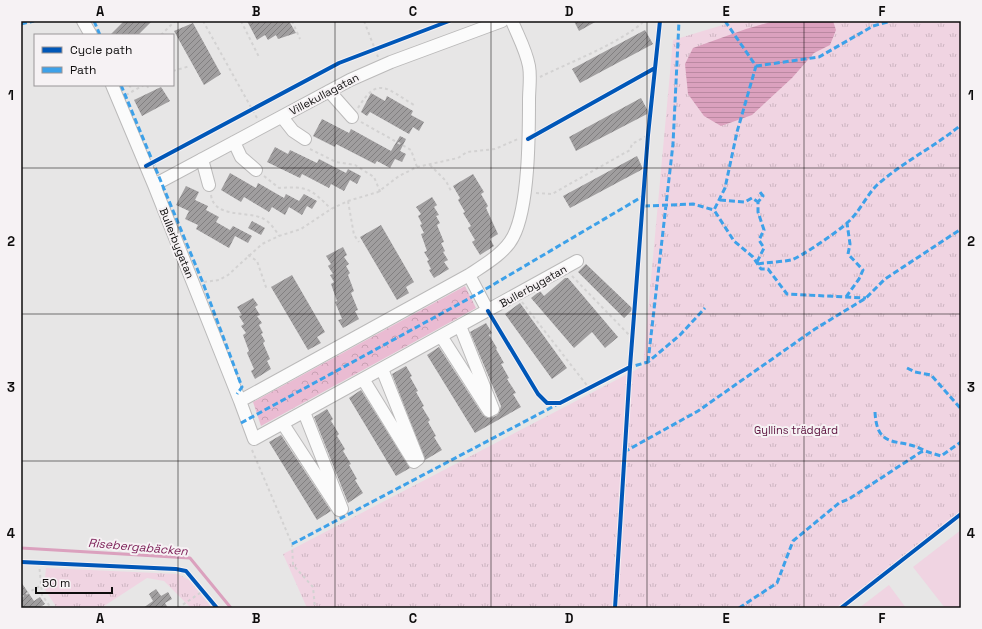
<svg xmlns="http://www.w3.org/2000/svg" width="982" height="629" font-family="'Space Grotesk',sans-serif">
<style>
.grass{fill:url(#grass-tufts)}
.forest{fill:url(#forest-crowns)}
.pitch{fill:#f0d4e2}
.water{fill:url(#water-rules)}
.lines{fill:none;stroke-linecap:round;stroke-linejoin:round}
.stream{stroke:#dba1be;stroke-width:3}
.building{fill:url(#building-hatch)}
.minor-casing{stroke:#bbbaba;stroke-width:14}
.path{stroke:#d3d2d2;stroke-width:2;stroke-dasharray:3 3;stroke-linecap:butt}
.minor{stroke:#fbfbfb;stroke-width:12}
.quiet{stroke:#3da1e9;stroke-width:3;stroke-dasharray:6 3;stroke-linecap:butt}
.cycleway-casing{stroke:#f6f2f4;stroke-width:6}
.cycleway{stroke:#0057b8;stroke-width:4}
.grid{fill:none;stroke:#0e0d0d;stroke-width:1;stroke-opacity:0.55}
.labels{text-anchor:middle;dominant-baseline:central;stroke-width:4;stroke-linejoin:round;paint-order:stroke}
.street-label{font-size:11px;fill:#0e0d0d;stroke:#f6f2f4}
.park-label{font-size:11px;fill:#5c133f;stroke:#f6f2f4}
.water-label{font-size:12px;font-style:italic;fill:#791853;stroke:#f6f2f4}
.neatline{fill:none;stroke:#0e0d0d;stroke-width:1.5}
.grid-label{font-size:13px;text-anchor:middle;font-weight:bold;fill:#0e0d0d}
</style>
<defs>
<pattern id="grass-tufts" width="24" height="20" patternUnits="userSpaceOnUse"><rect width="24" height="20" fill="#f0d4e2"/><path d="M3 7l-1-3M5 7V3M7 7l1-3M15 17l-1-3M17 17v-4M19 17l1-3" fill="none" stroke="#cdb5c1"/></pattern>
<pattern id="forest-crowns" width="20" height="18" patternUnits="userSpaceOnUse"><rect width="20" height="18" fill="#eabbd2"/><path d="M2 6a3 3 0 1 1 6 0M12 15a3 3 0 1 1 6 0" fill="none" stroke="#c8a0b3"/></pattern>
<pattern id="water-rules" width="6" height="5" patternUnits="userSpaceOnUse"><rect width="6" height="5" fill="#dba1be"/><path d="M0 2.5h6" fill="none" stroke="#bb89a2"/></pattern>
<pattern id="building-hatch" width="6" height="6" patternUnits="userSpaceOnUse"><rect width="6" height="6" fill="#a09e9f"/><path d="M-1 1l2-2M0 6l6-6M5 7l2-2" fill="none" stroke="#817f80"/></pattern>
</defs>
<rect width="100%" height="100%" fill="#e7e6e6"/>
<path class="grass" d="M736,21H961V513L836,608H307L283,554L643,366L673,40Z
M46,568L178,574L189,580L212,608H191L164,581L147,578L101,608H57L44,588Z"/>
<path class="forest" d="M465,286L476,308L261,426L253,402Z"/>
<path class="pitch" d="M961,530V608H945L913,567Z
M889,585L906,608H859Z"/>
<path class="water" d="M774,21H833L836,30L830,45L814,53L792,78L752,115L721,126L704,116L688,94L685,64L693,48L746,29Z"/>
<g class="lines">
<path class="stream" d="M21,548L190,558L231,608"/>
</g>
<path class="building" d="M124,21H152L138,35H110Z
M247,21H289L296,33L278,39L276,35L268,40L265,35L257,40Z
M574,21H597L579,31Z
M193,23L221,74L204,85L174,31Z
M645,30L653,44L580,83L572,69Z
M161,87L170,101L142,116L134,100Z
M371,93L385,101L387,96L413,111L411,115L424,122L419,131L413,127L409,134L370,112L367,116L361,112Z
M641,98L649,113L576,151L569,137Z
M322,119L349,133L351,129L391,151L400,136L406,139L400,151L406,154L402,162L395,159L390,168L377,161L375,164L336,144L335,147L313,136Z
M275,147L288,154L290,150L317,163L319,159L346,173L348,169L361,176L357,184L350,180L344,191L331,184L329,188L302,174L300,178L267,162Z
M637,156L643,169L570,208L563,196Z
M230,173L256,188L258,183L284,198L286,194L299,201L304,194L317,201L312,209L307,206L302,215L289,207L285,215L272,207L269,212L244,197L241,202L221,190Z
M473,174L484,192L481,194L488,206L486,208L498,234L490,239L494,246L480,255L472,242L475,240L468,228L471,226L463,213L465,212L458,200L460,198L453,186Z
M186,186L199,192L195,200L208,206L206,210L219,217L216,222L230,230L233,226L252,236L248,243L235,236L229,248L196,229L198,225L185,219L189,211L176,205Z
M432,197L437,205L434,207L439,215L436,216L440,223L437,225L444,242L441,243L445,251L443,252L448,260L444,262L449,269L434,278L429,270L431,269L427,261L429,260L424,252L427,251L421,234L424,233L420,225L422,224L418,216L421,214L416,207Z
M252,221L265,228L261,235L248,228Z
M381,225L414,282L406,287L409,293L397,300L360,237Z
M343,247L347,255L344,257L349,264L346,266L350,273L348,275L354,291L351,293L358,310L355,311L359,319L343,328L338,320L342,319L335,302L337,301L331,284L334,282L330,275L333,274L328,266L331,264L326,256Z
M586,264L633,309L624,318L578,272Z
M292,275L325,332L317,337L321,343L308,350L271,287Z
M565,278H568L618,337L605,348L592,332L574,348L531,298L540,291L544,296Z
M253,298L258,305L255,307L260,315L257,316L262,323L259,325L263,333L261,334L265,341L263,343L270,359L267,361L271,369L255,379L251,371L254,369L247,353L249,351L243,335L246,333L241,326L244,324L239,316L242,315L237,307Z
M520,303L567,368L552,379L505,314Z
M486,323L492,333L489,335L497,348L496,349L504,363L501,364L509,378L507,379L516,393L513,394L521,407L475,433L427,355L439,347L483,415L488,418L496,416L499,413L501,406L470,332Z
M406,366L412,376L410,377L418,391L416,392L424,406L422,407L430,420L428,422L436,436L434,437L442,450L425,460L392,374Z
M361,390L410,468L396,476L349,398Z
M327,409L333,419L331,421L339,434L337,436L345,449L343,451L351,464L349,465L357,479L355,480L363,493L348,503L314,417Z
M281,435L331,511L317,520L269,442Z
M21,582L34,601L40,597L45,604L38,608H21Z
M156,589L161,596L168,592L172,599L165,603L168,608H143L153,601L149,594Z"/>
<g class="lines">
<defs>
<path id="minor" d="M83,21L91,35
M112,85L154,185L240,401L469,275C484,265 505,253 513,237C529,207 529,135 529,100C529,89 531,77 529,66C526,50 518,36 512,21
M329,91L352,117
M282,117L293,131L305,139
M234,142L241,157L256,170
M202,159L209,185
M154,185L350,80L391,62L502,21
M469,275L488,311
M441,336L489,411L493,409L460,326
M363,379L414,462L418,459L382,369
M240,401L254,439L577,261
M283,424L339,510L342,509L304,412"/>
</defs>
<use href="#minor" class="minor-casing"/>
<path class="path" d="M203,21L257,118
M241,21L259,57
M292,21L300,39
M364,21L378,57
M161,35L175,21
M173,71L190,66
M540,77C568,63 623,42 644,21
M129,85L133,91
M147,85L149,90
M126,95L144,85
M358,108C378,75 387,89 414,105
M361,122L411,150L417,167
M310,149L336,162L355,165L374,177L381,194
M430,165L446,181L451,191
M264,176L279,188C308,186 311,189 331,209
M536,193L552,194L630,150L632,144L648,135
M211,195C214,218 246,211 262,218C269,221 275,229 279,236
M348,201L354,235L359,242
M248,255L257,261L267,290
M572,276L632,338
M204,282L219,280L228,275L262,244L279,236L301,229L331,209L348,201L378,192L399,176L417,167L458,158L467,152L495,149L518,139
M522,302L589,388
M252,450L292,544L293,565L313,587L315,608
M39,563L42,595L51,608
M21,597L40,586
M178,608L203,591"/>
<use href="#minor" class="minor"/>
<path class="quiet" d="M94,21L100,35
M725,21L756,66L737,132L725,188L714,210L734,241L753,257L761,269H768L787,294L866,298
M21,24L34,21
M756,66L819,57L873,26L891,21
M121,85L203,283L242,387L237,394
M720,200L745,202L752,198L758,202
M644,206L693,204L714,210
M757,262L764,248L759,240L764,230L758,212V202L763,196L760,192
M758,264C769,262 781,262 791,260C798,259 840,230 847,223C859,213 866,196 877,185C903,162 934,147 961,125
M846,297L859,279L863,270L848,254L850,244L847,223
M648,362L673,144L679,21
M627,368L648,362L680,335L705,308
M907,368L915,372L931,375L961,409
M875,412C877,452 900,436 925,451
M241,423L479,293L645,195
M624,452L698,411L815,329L866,298L885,279L961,229
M292,544L556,405
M739,608L777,583L793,541L839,503L849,499L921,452L925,451L941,456L961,442"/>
<defs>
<path id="cycleway" d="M528,139L655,68
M146,166L339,63L449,21
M488,311L538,394L547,403H560L630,367
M21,562L176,569L186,571L217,608
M615,608L630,367L648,135L660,21
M841,608L961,514"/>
</defs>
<use href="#cycleway" class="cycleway-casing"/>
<use href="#cycleway" class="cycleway"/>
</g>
<path class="grid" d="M178,21V608M335,21V608M491,21V608M647,21V608M804,21V608M21,168H961M21,314H961M21,461H961"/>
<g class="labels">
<g class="street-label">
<text transform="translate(324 94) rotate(-28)">Villekullagatan</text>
<text transform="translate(177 243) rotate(68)">Bullerbygatan</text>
<text transform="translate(533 286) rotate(-29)">Bullerbygatan</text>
</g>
<g class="park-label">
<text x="796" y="430">Gyllins trädgård</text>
</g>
<g class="water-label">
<text transform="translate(138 547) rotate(5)">Risebergabäcken</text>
</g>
</g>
<rect width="982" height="629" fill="none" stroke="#f6f2f4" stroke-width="44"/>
<rect x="34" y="34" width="140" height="52" fill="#f6f2f4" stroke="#999698"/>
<rect x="42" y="47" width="20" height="6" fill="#0057b8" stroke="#999698"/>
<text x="70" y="54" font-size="12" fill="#0e0d0d">Cycle path</text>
<rect x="42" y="67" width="20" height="6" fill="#3da1e9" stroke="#999698"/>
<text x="70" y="74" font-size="12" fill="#0e0d0d">Path</text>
<path d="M36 587v6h76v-6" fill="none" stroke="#0e0d0d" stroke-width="2"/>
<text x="42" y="587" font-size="12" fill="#0e0d0d" stroke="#f6f2f4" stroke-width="3" paint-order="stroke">50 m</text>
<rect x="22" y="22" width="938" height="585" class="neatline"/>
<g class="grid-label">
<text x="100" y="16">A</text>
<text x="256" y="16">B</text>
<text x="413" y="16">C</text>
<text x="569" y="16">D</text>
<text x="726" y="16">E</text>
<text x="882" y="16">F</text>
<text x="11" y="100">1</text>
<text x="971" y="100">1</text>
<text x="11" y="246">2</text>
<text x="971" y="246">2</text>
<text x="11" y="392">3</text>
<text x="971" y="392">3</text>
<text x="11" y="538">4</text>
<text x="971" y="538">4</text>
<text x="100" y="623">A</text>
<text x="256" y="623">B</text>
<text x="413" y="623">C</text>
<text x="569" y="623">D</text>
<text x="726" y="623">E</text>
<text x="882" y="623">F</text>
</g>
</svg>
